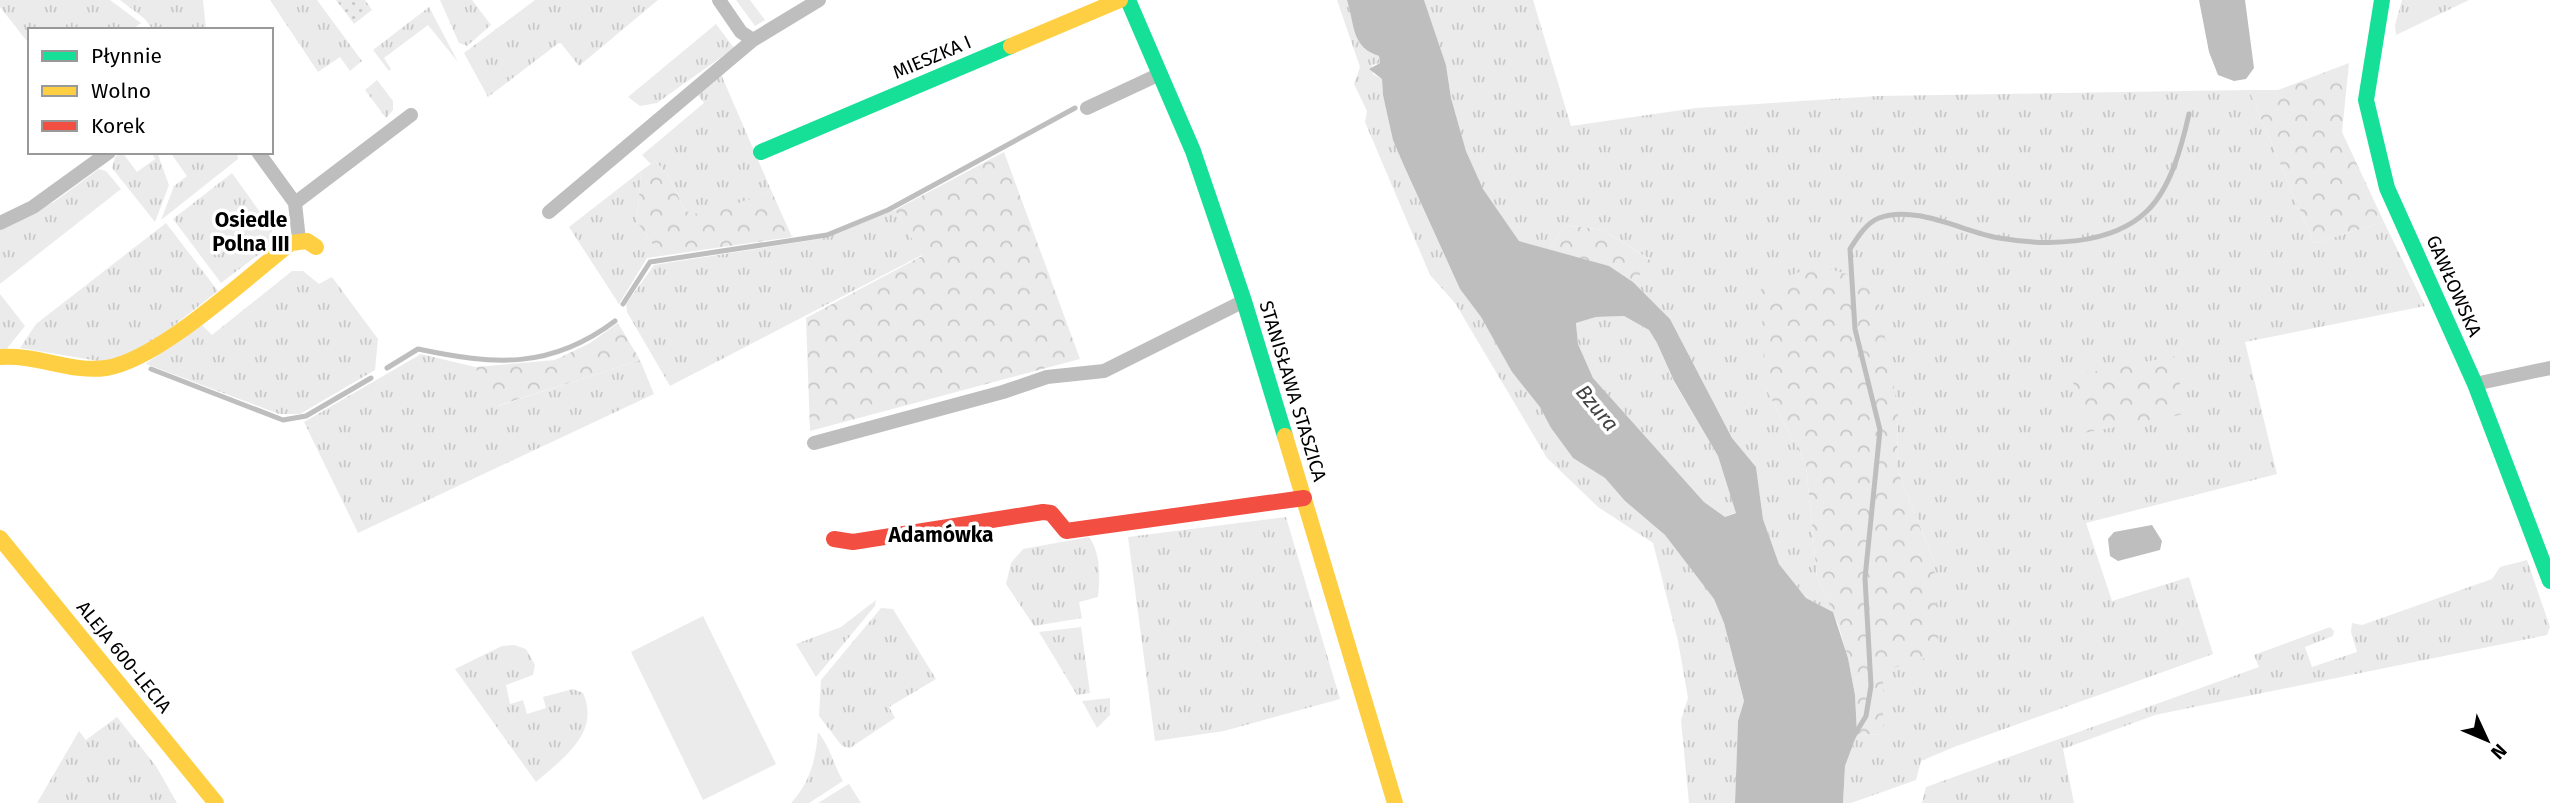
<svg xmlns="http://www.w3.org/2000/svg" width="2550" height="803" font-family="'Fira Sans',sans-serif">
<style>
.grass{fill:url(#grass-tufts)}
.forest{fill:url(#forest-crowns)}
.garden{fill:url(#garden-dots)}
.pitch{fill:#ebebeb}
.water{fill:#bebebe;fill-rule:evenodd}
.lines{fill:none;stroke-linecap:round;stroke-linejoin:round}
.stream{stroke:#bebebe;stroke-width:5}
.street{stroke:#bebebe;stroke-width:14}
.fast{stroke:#16e098;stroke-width:16}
.slow{stroke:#ffcf43;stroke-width:16}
.jam{stroke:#f24e42;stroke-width:16}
.labels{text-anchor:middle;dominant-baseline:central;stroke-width:7;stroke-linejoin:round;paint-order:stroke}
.street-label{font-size:19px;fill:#000;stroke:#fff}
.neighbourhood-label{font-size:21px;font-weight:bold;fill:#000;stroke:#fff}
.water-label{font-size:21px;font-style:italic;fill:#434343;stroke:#fff}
</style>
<defs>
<pattern id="grass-tufts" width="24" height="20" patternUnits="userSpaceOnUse" patternTransform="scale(1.75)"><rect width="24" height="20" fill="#ebebeb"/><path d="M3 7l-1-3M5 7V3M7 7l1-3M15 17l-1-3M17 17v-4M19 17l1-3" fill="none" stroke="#c8c8c8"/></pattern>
<pattern id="forest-crowns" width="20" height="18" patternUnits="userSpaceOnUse" patternTransform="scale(1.75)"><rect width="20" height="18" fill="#ebebeb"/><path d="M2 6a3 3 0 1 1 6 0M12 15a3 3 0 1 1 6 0" fill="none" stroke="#c8c8c8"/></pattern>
<pattern id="garden-dots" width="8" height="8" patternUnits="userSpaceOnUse" patternTransform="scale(1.75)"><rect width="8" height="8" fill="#ebebeb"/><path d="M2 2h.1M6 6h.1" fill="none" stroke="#c8c8c8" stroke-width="1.8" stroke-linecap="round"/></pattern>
</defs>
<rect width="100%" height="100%" fill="#fff"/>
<path class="grass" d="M0,0H110L141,23L132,30H30V45L0,7Z
M120,0H203L206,30H153L145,19Z
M270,0H317L362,61L350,71L340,57L318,72Z
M440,0H472L491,25L467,46L459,43Z
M535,0H658L579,66L560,42L488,97L464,53Z
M736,0H750L765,20L755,26Z
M1337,0H1347L1372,54L1379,56L1380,63L1372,65L1373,74L1382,79L1383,95L1405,168L1460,289L1481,317L1512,372L1541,407L1551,428L1573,458L1605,478L1625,501L1665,535L1714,599L1724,623L1744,701L1738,721L1735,803H1689L1681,720L1688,698L1678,641L1653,543L1598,507L1547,458L1455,303L1430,275L1365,122L1367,111L1354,84L1360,67Z
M1424,0H1533L1571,126L1696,108L1878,96L2249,90L2314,243L2384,222L2425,306L2245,342L2277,474L2086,523L2112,601L2189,577L2213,654L1954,747L1921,761L1916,780L1851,803H1843L1845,766L1857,734L1883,735V671L1934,562L1897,469L1898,411L1765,387L1806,464L1817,577L1833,612L1806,598L1779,564L1763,519L1756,467L1732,438L1670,319L1633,282L1651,260L1603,230L1565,225L1549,250L1519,241L1483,189L1466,151L1451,98L1446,65Z
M2402,0H2469L2396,35L2395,25Z
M429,7L458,62L428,25L384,58L391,69L389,71L373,50Z
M716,24L734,48L657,103L640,106L628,97Z
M720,72L771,190L707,217L685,211L668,175L655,161L651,164L642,155L704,103L697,94Z
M377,80L393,101V110L386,118L365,90Z
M122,152L137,172L155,159L153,155L157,152L169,185L155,222L112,168L115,157Z
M170,152H237L238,159L161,220L174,186L187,176Z
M99,169L106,171L121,189L0,284V228L54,202Z
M641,171L637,222L661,256L647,258L619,304L569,227Z
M232,173L272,229L270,246L221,283L173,219Z
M895,210L922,255L670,386L627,312L626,304L654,265L825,238Z
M166,223L218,291L150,344L111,363L20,348L36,324Z
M292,271H303L319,284L332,277L378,339L375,370L300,414H279L146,364L199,322L212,335Z
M0,294L25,326L5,351L0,352Z
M1624,316L1649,330L1657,343L1674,382L1718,456L1737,512L1725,517L1704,502L1593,378L1578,344L1576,323L1596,317Z
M421,354L475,367L498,406L640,360L654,394L358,533L304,422Z
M1286,517L1340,699L1224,731L1155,741L1128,537Z
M1089,537C1101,553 1100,578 1098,597L1079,602L1082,618L1034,626L1006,584L1011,563L1023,549Z
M2527,560L2550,627L2547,635L2155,715L2063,749L2074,803H1922L1926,787L2259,667L2254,655L2330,627L2334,631L2333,636L2305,647L2312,667L2357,652L2351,632L2352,623L2362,625L2492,579L2500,567Z
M876,600L875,606L816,677L796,644L841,627Z
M881,608L893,609L936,679L889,707L895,718L850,748L842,746L819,716L821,680Z
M1081,627L1090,693L1077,695L1039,632Z
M514,645L526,649L535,665L533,675L506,685L510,704L523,700L527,714L546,708L543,697L573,689L583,693C601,733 562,759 536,782L455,669L502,646Z
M1110,698V715L1097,728L1082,701Z
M117,717L156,766L177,803H37L79,731L86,740Z
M818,732C831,748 833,764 843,781L809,803H791C810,783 816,759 818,732Z"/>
<path class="forest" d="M2349,63L2342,132L2384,222L2314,243L2249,90H2278Z
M1004,152L1080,359L810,431L806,318L922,256L895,210Z
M655,161L668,175L685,211L707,216L771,190L792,237L661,256L637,222L641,171Z
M1565,225L1603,230L1652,261L1633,282L1608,266L1549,250Z
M1815,265L1875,282L1898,411L1897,469L1934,562L1939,654L1883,671V735L1857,734L1855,695L1848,658L1838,624L1817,577L1806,464L1765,387L1761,289Z
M618,323L640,360L497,406L475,367L555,360L590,343Z
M2175,356L2185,414L2083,433L2072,376Z"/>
<path class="garden" d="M336,0H365L372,10L354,24Z"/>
<path class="pitch" d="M703,616L776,764L703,800L631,652Z
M849,784L861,803H818L847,785Z"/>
<path class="water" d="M1347,0H1424L1446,65L1451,98L1466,151L1483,189L1519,241L1609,266L1633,282L1670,319L1732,438L1756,467L1763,519L1779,564L1806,598L1833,612L1848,658L1855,695L1857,734L1845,766L1843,803H1735L1738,721L1744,701L1724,623L1714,599L1665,535L1625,501L1605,478L1573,458L1551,428L1540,407L1512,372L1481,317L1460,289L1405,168L1393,140L1383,95L1382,79L1369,69L1380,63L1379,56C1351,47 1355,25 1347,0ZM1624,316L1649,330L1657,343L1674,381L1718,456L1736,513L1725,517L1704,502L1593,378L1578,344L1576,323L1596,317Z
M2199,0H2245L2254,68L2246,79L2234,81L2218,75L2209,52Z
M2152,525L2162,541L2160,550L2118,561L2110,556L2108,539L2114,532Z"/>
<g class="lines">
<path class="stream" d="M623,304L650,262L827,235L888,210L1075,108
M387,368L418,349C494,365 550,370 615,321
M151,369L283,420L306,416L371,378
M1852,739L1866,716L1871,686L1865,578L1880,430L1855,329L1850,249C1857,238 1866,223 1879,218C1915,204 1964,232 1999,238C2046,246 2111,246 2147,211C2171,188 2182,145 2189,114"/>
<path class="street" d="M719,0L741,32L753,40
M1087,108L1160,74
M258,152L295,203
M549,212L753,40L819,0
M0,223L33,207L109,152
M299,240L295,203L411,115
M2475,384L2550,368
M814,443L1003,392L1047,377L1104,371L1244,301"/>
<path class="fast" d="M1128,0L1193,151L1244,301L1285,436
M2382,0L2366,100L2387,188L2475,384L2550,581
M761,152L1011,46"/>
<path class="slow" d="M1011,46L1120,0
M0,357C36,354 71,373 106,368C159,360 247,277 291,243L307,241L316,247
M1285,436L1395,803
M0,538L216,803"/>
<path class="jam" d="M834,539L853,542L1043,512L1051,513L1066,531L1304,498"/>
</g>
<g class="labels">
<g class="street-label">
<text transform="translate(932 57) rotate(-23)">MIESZKA I</text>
<text transform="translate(2454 286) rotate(66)">GAWŁOWSKA</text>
<text transform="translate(1293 391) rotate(73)">STANISŁAWA STASZICA</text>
<text transform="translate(124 657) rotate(51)">ALEJA 600-LECIA</text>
</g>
<g class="neighbourhood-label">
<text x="251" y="220">Osiedle<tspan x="251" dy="24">Polna III</tspan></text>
<text x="941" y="535">Adamówka</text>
</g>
<g class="water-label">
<text transform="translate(1597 408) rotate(50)">Bzura</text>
</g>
</g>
<rect x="28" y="28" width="245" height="126" fill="#ffffff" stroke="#999999" stroke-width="2"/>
<rect x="42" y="51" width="35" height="10" fill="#16e098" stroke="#999999" stroke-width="2"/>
<text x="91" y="63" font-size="21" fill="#000000">Płynnie</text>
<rect x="42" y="86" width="35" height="10" fill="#ffcf43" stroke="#999999" stroke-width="2"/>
<text x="91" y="98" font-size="21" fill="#000000">Wolno</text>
<rect x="42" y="121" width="35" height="10" fill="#f24e42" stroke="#999999" stroke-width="2"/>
<text x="91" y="133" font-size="21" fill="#000000">Korek</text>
<g transform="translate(2487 740) rotate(134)" stroke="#ffffff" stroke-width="5" paint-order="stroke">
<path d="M0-5L12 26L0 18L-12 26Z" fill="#000000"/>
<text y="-10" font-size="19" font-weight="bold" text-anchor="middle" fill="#000000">N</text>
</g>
</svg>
